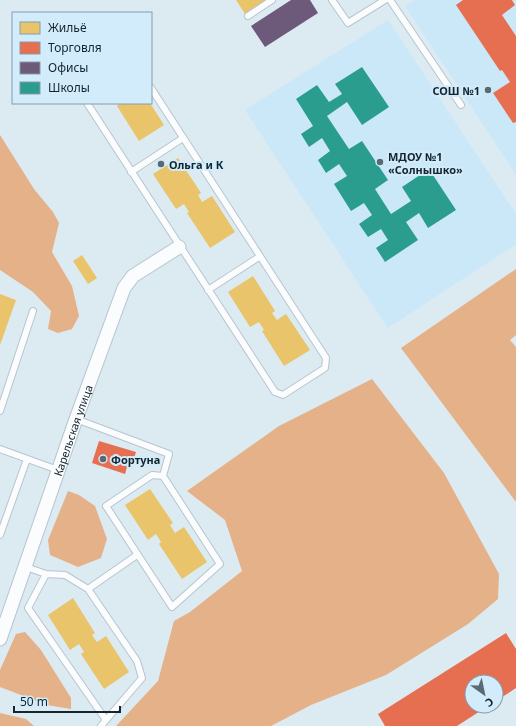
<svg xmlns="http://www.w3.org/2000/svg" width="516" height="726" font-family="'Noto Sans',sans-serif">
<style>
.built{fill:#cbe8f9}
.forest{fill:#e5b188}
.homes{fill:#e9c46a}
.shops{fill:#e76f51}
.offices{fill:#6d597a}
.schools{fill:#2a9d8f}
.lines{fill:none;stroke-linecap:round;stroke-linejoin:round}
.service-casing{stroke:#b7c5ce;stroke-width:8}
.minor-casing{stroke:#b7c5ce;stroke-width:15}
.service{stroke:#fafcfd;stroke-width:6}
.minor{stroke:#fafcfd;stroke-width:13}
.poi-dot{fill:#5a6a73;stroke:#d2ecfc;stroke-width:1.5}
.labels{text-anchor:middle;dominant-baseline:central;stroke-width:4;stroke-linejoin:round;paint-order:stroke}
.poi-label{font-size:11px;font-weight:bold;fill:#14252e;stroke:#d2ecfc;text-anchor:start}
.street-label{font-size:11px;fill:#14252e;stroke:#d2ecfc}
</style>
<rect width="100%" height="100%" fill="#dceaf2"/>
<path class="built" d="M414,0H516V175L405,6Z
M388,20L516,214V244L388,328L245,110Z"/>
<path class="forest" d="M0,135L34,189L53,212L59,223L52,252L72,286L79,316L72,329L58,333L48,329L51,311L33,292L0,270Z
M516,269V335L510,340L516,347V502L401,348Z
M372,379L444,473L499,574L498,599L468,624L386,675L311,705L271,726H116L158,681L174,621L190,612L242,571L225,520L187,491L279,426Z
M68,491L79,495L95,506L107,539L101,558L78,567L50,555L48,540Z
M25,632L41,650L71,698V709L47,705L0,687V670L16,634Z
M0,713L26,719L34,726H0Z"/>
<path class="homes" d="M236,0H266L245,14Z
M118,103H150L164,125L139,141L117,106L119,104Z
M178,158L201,193L198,195L202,202L212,196L235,232L210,248L187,213L189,212L184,204L176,209L153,174Z
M82,255L97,278L88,284L73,261Z
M253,276L275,311L272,313L277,320L286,314L310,350L284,366L262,331L264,330L259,322L250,327L228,292Z
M0,294L16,300L0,345Z
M150,489L173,523L170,525L175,533L184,527L207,562L182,579L159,544L161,542L156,534L148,540L125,505Z
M73,598L95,633L92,635L97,642L106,636L129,672L104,689L81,654L84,652L79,644L70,650L48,615Z"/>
<path class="shops" d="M463,0H512L515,5L502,15L516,36V122L513,123L493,93L510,82L502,70L500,71L456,5Z
M99,441L136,452L131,468L127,467L125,474L92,463Z
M506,633L516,649V688L496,701V682H472V706H488L457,726H385L378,714Z"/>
<path class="offices" d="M291,0H310L318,13L265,47L251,26Z"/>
<path class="schools" d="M362,67L389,107L362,125L347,102L327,116L349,149L362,141L388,180L375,189L391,214L411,201L402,187L429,169L456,210L428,228L419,213L406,222L418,240L385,262L376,248L388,240L381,229L368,237L359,224L372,215L364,203L351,211L334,184L347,176L339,164L326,173L318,160L330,151L322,138L309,147L301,134L313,126L296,99L317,85L329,102L342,94L335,84Z"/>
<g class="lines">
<defs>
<path id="service" d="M332,0L348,23L385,0
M390,0L461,105
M248,16L272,0
M87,103L275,392L283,395L325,368L326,358L151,88
M131,172L183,138
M208,290L259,257
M0,411L33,311
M76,419L169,454L163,476
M0,449L58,470
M152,475L163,476L220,564L172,607L106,506Z
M0,535L27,459
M26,567L46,574L65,575L88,589L137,555
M46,574L28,608L106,720
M88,589L137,661L142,678L101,726"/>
<g id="minor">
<path id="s1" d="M0,639L76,419L124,288L133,276L179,247"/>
</g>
</defs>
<use href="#service" class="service-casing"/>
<use href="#minor" class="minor-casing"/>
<use href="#service" class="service"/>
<use href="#minor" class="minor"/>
</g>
<g class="poi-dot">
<circle cx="488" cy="90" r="4"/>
<circle cx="380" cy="162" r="4"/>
<circle cx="161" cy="164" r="4"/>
<circle cx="103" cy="459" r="4"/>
</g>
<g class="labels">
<g class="poi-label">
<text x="480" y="90" text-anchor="end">СОШ №1</text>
<text x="388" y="156">МДОУ №1<tspan x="388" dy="13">«Солнышко»</tspan></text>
<text x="169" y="164">Ольга и К</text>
<text x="111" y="459">Фортуна</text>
</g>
<g class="street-label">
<text stroke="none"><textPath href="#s1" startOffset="221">Карельская улица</textPath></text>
</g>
</g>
<rect x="12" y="12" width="140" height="92" fill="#d2ecfc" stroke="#869caa"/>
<rect x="20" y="22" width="20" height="12" fill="#e9c46a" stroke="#869caa"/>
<text x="48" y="32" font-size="12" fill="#14252e">Жильё</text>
<rect x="20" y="42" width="20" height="12" fill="#e76f51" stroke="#869caa"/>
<text x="48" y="52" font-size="12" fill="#14252e">Торговля</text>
<rect x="20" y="62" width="20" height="12" fill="#6d597a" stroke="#869caa"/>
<text x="48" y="72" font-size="12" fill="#14252e">Офисы</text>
<rect x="20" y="82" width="20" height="12" fill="#2a9d8f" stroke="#869caa"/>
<text x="48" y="92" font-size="12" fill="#14252e">Школы</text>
<g transform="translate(484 694) rotate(147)"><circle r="19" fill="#d2ecfc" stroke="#869caa"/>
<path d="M0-3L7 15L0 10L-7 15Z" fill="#5a6a73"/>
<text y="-6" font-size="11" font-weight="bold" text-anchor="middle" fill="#14252e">С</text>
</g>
<path d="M14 706v6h106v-6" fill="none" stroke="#14252e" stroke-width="2"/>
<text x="20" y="706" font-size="12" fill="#14252e" stroke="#d2ecfc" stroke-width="3" paint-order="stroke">50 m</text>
</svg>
